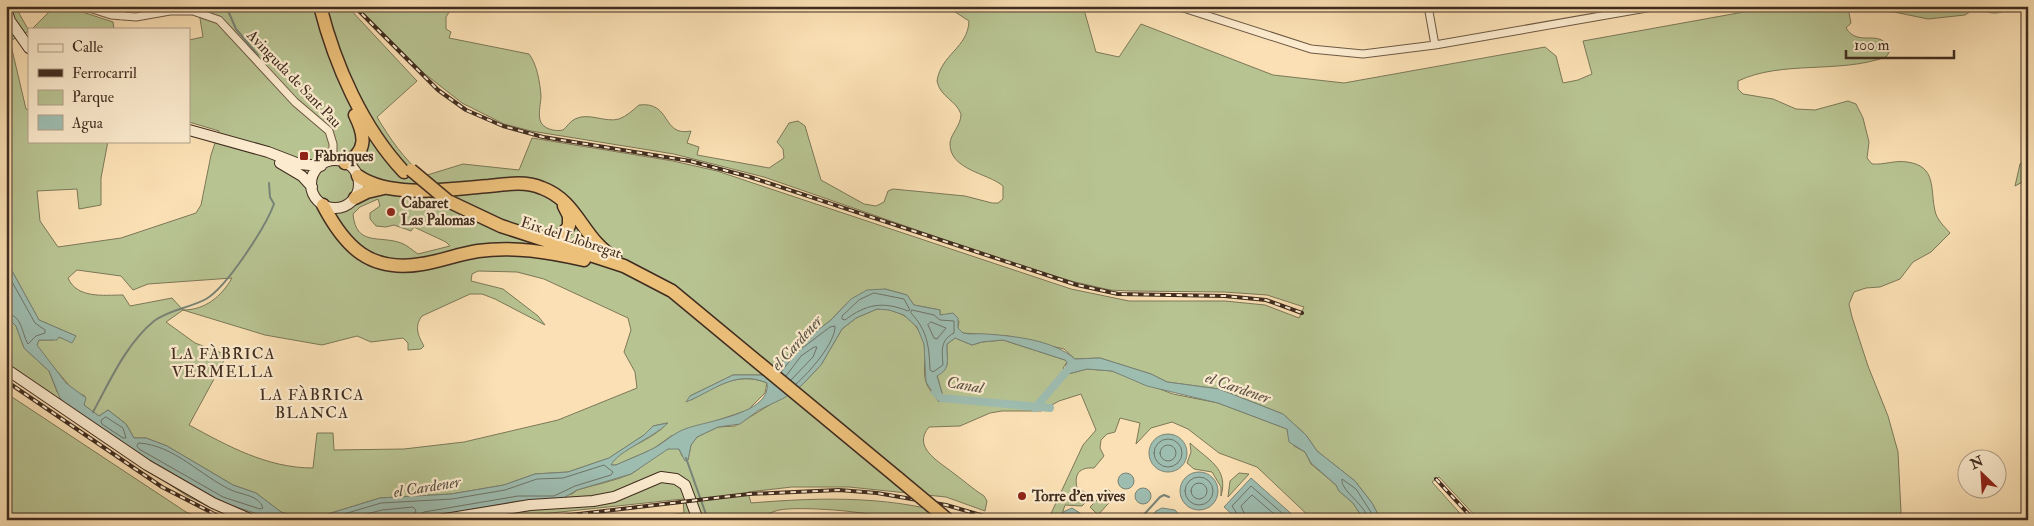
<svg xmlns="http://www.w3.org/2000/svg" width="2034" height="526" font-family="'IM FELL Double Pica',serif">
<style>
.green{fill:#b8c392;stroke:#7c7858;fill-rule:evenodd}
.water{fill:#9ebdb1;stroke:#788377}
.lines{fill:none;stroke-linecap:round;stroke-linejoin:round}
.shore{stroke:#6f7468;stroke-width:1}
.stream{stroke:#788377;stroke-width:2}
.canal{stroke:#9ebdb1;stroke-width:8}
.street-casing{stroke:#6e5944;stroke-width:9}
.secondary-casing{stroke:#402c1f;stroke-width:12}
.highway-casing{stroke:#402c1f;stroke-width:15}
.street{stroke:#fcebce;stroke-width:7}
.secondary{stroke:#fcebce;stroke-width:10}
.highway{stroke:#edc07a;stroke-width:12}
.rail-casing{stroke:#402c1f;stroke-width:4}
.rail{stroke:#fcebce;stroke-width:2;stroke-dasharray:5.5;stroke-linecap:butt}
.highway-bridge-casing{stroke:#402c1f;stroke-width:15;stroke-linecap:butt}
.highway-bridge{stroke:#edc07a;stroke-width:12}
.poi-dot{fill:#8f2418;stroke:#fcebce;stroke-width:2}
.labels{text-anchor:middle;dominant-baseline:central;stroke-width:4.5;stroke-linejoin:round;paint-order:stroke}
.street-label{font-size:15px;fill:#402c1f;stroke:#fcebce}
.poi-label{font-size:15px;font-weight:bold;fill:#402c1f;stroke:#fcebce;text-anchor:start}
.water-label{font-size:16px;font-style:italic;fill:#585044;stroke:#fcebce}
.neighbourhood-label{font-size:16px;letter-spacing:1px;fill:#402c1f;stroke:#fcebce}
</style>
<rect width="100%" height="100%" fill="#fae0b4"/>
<filter id="stains"><feTurbulence type="fractalNoise" baseFrequency=".004" numOctaves="4"/><feColorMatrix values="0 0 0 0 .2 0 0 0 0 .09 0 0 0 0 .02 0 0 0 .5 -.17"/></filter>
<radialGradient id="worn" r=".72"><stop offset=".6" stop-color="#630" stop-opacity="0"/><stop offset="1" stop-color="#630" stop-opacity=".3"/></radialGradient>
<path class="green" d="M6,6H15L29,31L10,41L26,109L29,110V141H108L101,178V205L79,209L77,189L37,191L40,221L58,247L121,238L196,213L201,205L211,155L219,131L189,122V40L203,37L198,6H347L417,81L377,117C390,139 404,159 424,176L463,164L519,170L532,138L673,161L717,171L1071,289L1129,301H1225L1265,305L1299,318L1304,307L1267,295L1224,292L1129,291L1110,290L1071,281L1006,261L764,177L674,154L531,131L504,124L462,103L425,74L357,6H453L446,17V29L451,32L449,38L529,54C537,64 540,83 541,96C541,103 538,112 540,120C542,129 556,132 563,130C567,127 570,121 575,119C589,112 605,123 619,119C627,116 633,110 639,105C672,101 661,137 691,131L687,143L699,147L697,155L769,168L784,158L783,149L777,142L789,123L798,121L805,126L821,180L864,204L876,206L884,202L888,191L893,189L965,196L992,203H998L1003,199V186C988,173 949,170 950,143C951,133 961,126 961,114C956,100 940,97 937,81C941,54 968,48 969,21L946,6H1083L1096,52L1119,57L1141,24L1273,75L1344,83L1545,47L1556,56L1563,83L1578,80L1592,74L1583,41L1777,6H2018C2001,13 1993,17 1977,7L1965,15L1928,19L1894,12L1848,8L1851,23L1846,28C1859,49 1881,26 1890,51L1886,57C1839,74 1782,60 1738,81V89L1743,94L1773,99L1796,109L1815,110L1848,101L1856,104L1863,118L1869,142L1867,158L1872,164C1884,165 1895,160 1907,162C1937,166 1930,189 1935,211C1937,220 1944,226 1950,233L1931,252L1913,262L1900,279L1880,287L1866,288L1854,292L1849,304L1852,317L1868,366L1888,416L1898,452L1901,512L1898,520H1479L1439,477L1432,482L1466,520H1381L1372,503L1355,481L1317,451L1306,435L1283,414L1219,389L1167,382L1151,374L1100,358L1075,359L1064,349L1008,336L962,333L958,328L959,321L940,315V310L914,305L907,295L885,289L847,303L831,320L790,352L774,371L763,375H733L690,396L691,400C715,387 738,371 767,383L765,393L748,410L671,436L653,449L616,465H610C621,447 653,441 667,423L653,426L644,435L609,458L568,472L535,474L504,485L451,494L380,498L315,518L296,517L281,512L256,493L233,485L167,446L146,438H134L126,424L108,410L99,416L97,415L84,405L85,396L74,391L39,350L37,345L39,340H53L59,337L67,340L76,336L39,320L6,260ZM378,199L380,206L370,213V219L376,226L386,227L394,225L411,231L414,227L446,242L450,246L418,254C412,250 407,245 401,243C380,235 356,247 353,214L360,207ZM77,270L121,276L133,290L148,284L232,278C221,297 205,310 183,310L172,298L130,306L123,295C104,295 77,299 68,278ZM478,271L517,272L544,279L628,318L631,330L624,352L635,372L637,388L558,420L464,442L404,449L334,450L333,433H317L313,468C267,468 228,446 189,425L227,355L195,343L166,322L183,310L265,335L322,345L357,336L371,342L403,338L408,343V350L421,349L424,346C418,336 414,326 422,316L470,294H482L495,299L545,325L538,316L503,289L471,281L472,274Z
M55,6H64L113,22L114,29H32Z
M2028,158V179L2015,186L2020,164Z
M877,309C899,308 918,321 924,343C927,356 922,370 926,382C928,389 935,396 939,402L942,393L937,375C952,368 946,359 947,344L955,338L972,345L982,342L1003,340L1065,360L1067,362L1063,368L1068,374L1087,369L1112,371L1173,394L1218,403L1287,429L1288,435L1294,446L1305,452L1311,464L1336,485L1339,491L1353,503L1364,520H1313L1257,467L1219,453L1188,429L1172,422L1151,428L1136,444L1140,423L1120,418L1115,432L1107,434L1101,440L1100,448L1104,456L1094,468C1079,467 1074,474 1077,488L1086,493H1094L1082,506L1065,505L1060,520H1048L1083,445L1096,430L1081,394L1059,401L1041,411H1002L990,413L960,426L929,427C912,447 938,461 952,472C963,480 973,489 984,496L987,501L985,511L946,497L849,487H792L748,492L751,503C823,497 898,495 968,520H891C872,511 799,506 779,510C772,512 766,514 763,520H623L684,513L683,499L485,520H397L572,494L577,490C594,485 614,481 631,474C646,466 661,444 679,449L682,456L688,460L691,445L697,437L718,427L735,426L801,386L821,365L842,329L856,318Z
M6,316L16,326L24,348L49,371L57,392L137,453L221,502L279,520H237L187,496L6,375Z
M6,393L186,512L205,520H6Z
M1190,443C1208,460 1229,468 1221,496V487L1212,472L1194,469L1187,463L1191,452Z
M1239,473L1249,474L1228,497L1230,481Z
M1108,489L1115,496L1098,515L1090,507Z"/>
<path class="water" d="M6,260L39,320L76,336L72,343L59,337L57,340H39L37,345L66,383L86,398L84,405L99,416L108,410L126,424L134,438H146L167,446L233,485L256,493L281,512L296,517L315,518L380,498L451,494L504,485L535,474L568,472L609,458L644,435L653,426L668,423C653,438 618,451 611,465H616C629,459 643,454 656,447C666,441 674,433 685,429C705,421 772,414 767,383C735,369 714,391 686,402L690,396L733,375H763L774,371L794,348L831,320L851,299L867,290L885,289L907,295L914,305L940,310V315L953,313L958,318V328L963,333C971,335 977,333 986,334C1015,336 1053,340 1075,359L1100,358L1151,374L1167,382L1219,389L1283,414L1306,435L1317,451L1355,481L1372,503L1381,520H1364L1353,503L1339,491L1336,485L1311,463L1305,452L1289,442L1287,429L1218,403L1147,386L1112,371L1087,369L1068,374L1064,372L1067,362L1065,360L1003,340L982,342L972,345L955,338L947,344C946,359 952,368 937,376L942,393L939,402L926,382L924,344L917,327L904,315L889,310L877,309L856,318L842,329L821,365L801,386L784,398L759,410L740,424L718,427L697,437L691,445L688,460L685,461L679,449H668L631,474L577,490L562,499L543,502L518,501L423,518L397,520L273,519L221,502L137,453L75,413L60,398L49,371L24,348L16,326L6,316Z
M1149 453a19 19 0 1 1 38 0a19 19 0 1 1-38 0Z
M1180 491a19 19 0 1 1 38 0a19 19 0 1 1-38 0Z
M1118 481a8 8 0 1 1 16 0a8 8 0 1 1-16 0Z
M1251,478L1296,518L1295,520H1238L1224,507Z
M1135 496a8 8 0 1 1 16 0a8 8 0 1 1-16 0Z
M1072,508L1080,513L1081,520H1062L1063,512Z
M1162,508L1175,510L1184,520H1149L1156,511Z"/>
<g class="lines">
<path class="shore" d="M6,271L35,323L45,330V333L36,336L28,344C21,332 23,316 6,313
M874,293L904,299L910,310L908,311C883,301 866,304 845,320L842,319V316L859,300Z
M912,310L934,315L940,320L954,321V333C940,340 942,351 943,365L933,372L930,370C929,347 928,331 911,313Z
M931,322L946,328L937,339L934,338L928,325Z
M781,372L797,352L830,327L835,326C836,342 809,373 796,384
M786,376L801,356L814,347H817L813,357L791,380
M106,417L123,428L126,438H123L102,424L101,421Z
M1154 453a14 14 0 1 1 28 0a14 14 0 1 1-28 0Z
M139,443C174,445 201,476 231,490C242,495 259,495 263,508L260,509L223,497L139,449L137,446Z
M1160 453a8 8 0 1 1 16 0a8 8 0 1 1-16 0Z
M1185 491a14 14 0 1 1 28 0a14 14 0 1 1-28 0Z
M1191 491a8 8 0 1 1 16 0a8 8 0 1 1-16 0Z
M324,520L381,503L452,499L505,490L537,479L563,478L604,465L613,472L611,475L575,486L554,496H518L424,512L420,515L419,520
M343,520L382,510L413,507L416,510L413,520
M1241,520L1232,506L1251,486L1290,520
M1247,520L1241,506L1252,495L1281,520
M1368,520C1366,504 1340,491 1342,479L1356,489L1376,520"/>
<path class="stream" d="M226,6L236,29L258,55
M93,412C110,381 126,344 154,321C170,309 190,308 206,299C227,287 266,226 274,204L270,197L269,183
M686,458L708,520
M1139,520L1160,497L1164,495L1169,497"/>
<path class="canal" d="M935,392L941,398L1050,408
M1035,408L1071,366"/>
<defs>
<path id="street" d="M83,6L111,15L136,17L170,11H193L219,20L295,102L329,131L333,144V153L329,162
M120,6L122,16
M1177,6L1311,49L1363,54L1435,45L1658,6
M1428,6L1435,45"/>
<path id="secondary" d="M6,8L10,21L29,48
M189,130L268,152L299,164L321,166
M311 184a24 24 0 1 1 48 0a24 24 0 1 1-48 0Z
M280,163L302,176L312,187
M6,369L147,465L213,503L252,520
M439,520L530,505L593,501L614,497L661,477L676,479L685,485L698,520"/>
<path id="highway" d="M320,6C335,65 362,127 404,172
M345,163C368,152 365,135 355,115
M358,176C391,199 451,189 489,186C507,184 525,181 542,188C578,201 583,240 615,258
M355,198L367,192L384,188
M448,201L501,226L624,266L672,291L899,479
M323,205C345,247 370,273 422,264C441,261 459,254 478,251C514,246 548,252 584,260
M545,237C556,239 562,236 569,226V216L564,206"/>
</defs>
<use href="#street" class="street-casing"/>
<use href="#secondary" class="secondary-casing"/>
<use href="#highway" class="highway-casing"/>
<use href="#street" class="street"/>
<use href="#secondary" class="secondary"/>
<use href="#highway" class="highway"/>
<defs>
<path id="rail" d="M354,6L438,90L466,110L503,126L543,137L690,161L750,177L1077,285L1118,294L1225,296L1266,300L1302,313
M6,381L162,487L226,520
M1436,479L1474,520
M528,520L749,494L839,490L877,493L946,505L998,520"/>
</defs>
<use href="#rail" class="rail-casing"/>
<use href="#rail" class="rail"/>
<defs>
<path id="highway-bridge" d="M411,170L448,201
M899,479L948,520"/>
</defs>
<use href="#highway-bridge" class="highway-bridge-casing"/>
<use href="#highway-bridge" class="highway-bridge"/>
</g>
<g class="poi-dot">
<rect x="299" y="151" width="10" height="10" rx="2.5"/>
<circle cx="391" cy="212" r="5"/>
<circle cx="1022" cy="496" r="5"/>
</g>
<g class="labels">
<g class="street-label">
<text transform="translate(294 79) rotate(46)">Avinguda de Sant Pau</text>
<text transform="translate(571 238) rotate(18)">Eix del Llobregat</text>
</g>
<g class="poi-label">
<text x="314" y="156">Fàbriques</text>
<text x="401" y="203">Cabaret<tspan x="401" dy="17">Las Palomas</tspan></text>
<text x="1032" y="496">Torre d'en vives</text>
</g>
<g class="water-label">
<text transform="translate(797 343) rotate(-48)">el Cardener</text>
<text transform="translate(965 385) rotate(10)">Canal</text>
<text transform="translate(1238 388) rotate(19)">el Cardener</text>
<text transform="translate(427 487) rotate(-9)">el Cardener</text>
</g>
<g class="neighbourhood-label">
<text x="223" y="354">LA FÀBRICA<tspan x="223" dy="18">VERMELLA</tspan></text>
<text x="312" y="395">LA FÀBRICA<tspan x="312" dy="18">BLANCA</tspan></text>
</g>
</g>
<rect width="2034" height="526" fill="none" stroke="#fae0b4" stroke-width="25"/>
<rect x="8" y="8" width="2019" height="511" fill="none" stroke="#402c1f" stroke-width="2.5"/>
<rect x="12" y="12" width="2009" height="501" fill="none" stroke="#402c1f"/>
<rect x="28" y="28" width="162" height="115" fill="#fcebce" stroke="#b19f88"/>
<rect x="38" y="44" width="25" height="8" fill="#fcebce" stroke="#b19f88"/>
<text x="72" y="52" font-size="15" fill="#402c1f">Calle</text>
<rect x="38" y="69" width="25" height="8" fill="#402c1f" stroke="#b19f88"/>
<text x="72" y="78" font-size="15" fill="#402c1f">Ferrocarril</text>
<rect x="38" y="90" width="25" height="15" fill="#b8c392" stroke="#b19f88"/>
<text x="72" y="102" font-size="15" fill="#402c1f">Parque</text>
<rect x="38" y="115" width="25" height="15" fill="#9ebdb1" stroke="#b19f88"/>
<text x="72" y="128" font-size="15" fill="#402c1f">Agua</text>
<g transform="translate(1982 474) rotate(335)"><circle r="24" fill="#fcebce" stroke="#b19f88"/>
<path d="M0-4L9 19L0 12L-9 19Z" fill="#8f2418"/>
<text y="-8" font-size="14" font-weight="bold" text-anchor="middle" fill="#402c1f">N</text>
</g>
<path d="M1846 50v8h108v-8" fill="none" stroke="#402c1f" stroke-width="2.5"/>
<text x="1854" y="50" font-size="15" fill="#402c1f" stroke="#fcebce" stroke-width="4" paint-order="stroke">100 m</text>
<rect width="100%" height="100%" filter="url(#stains)"/>
<rect width="100%" height="100%" fill="url(#worn)"/>
</svg>
